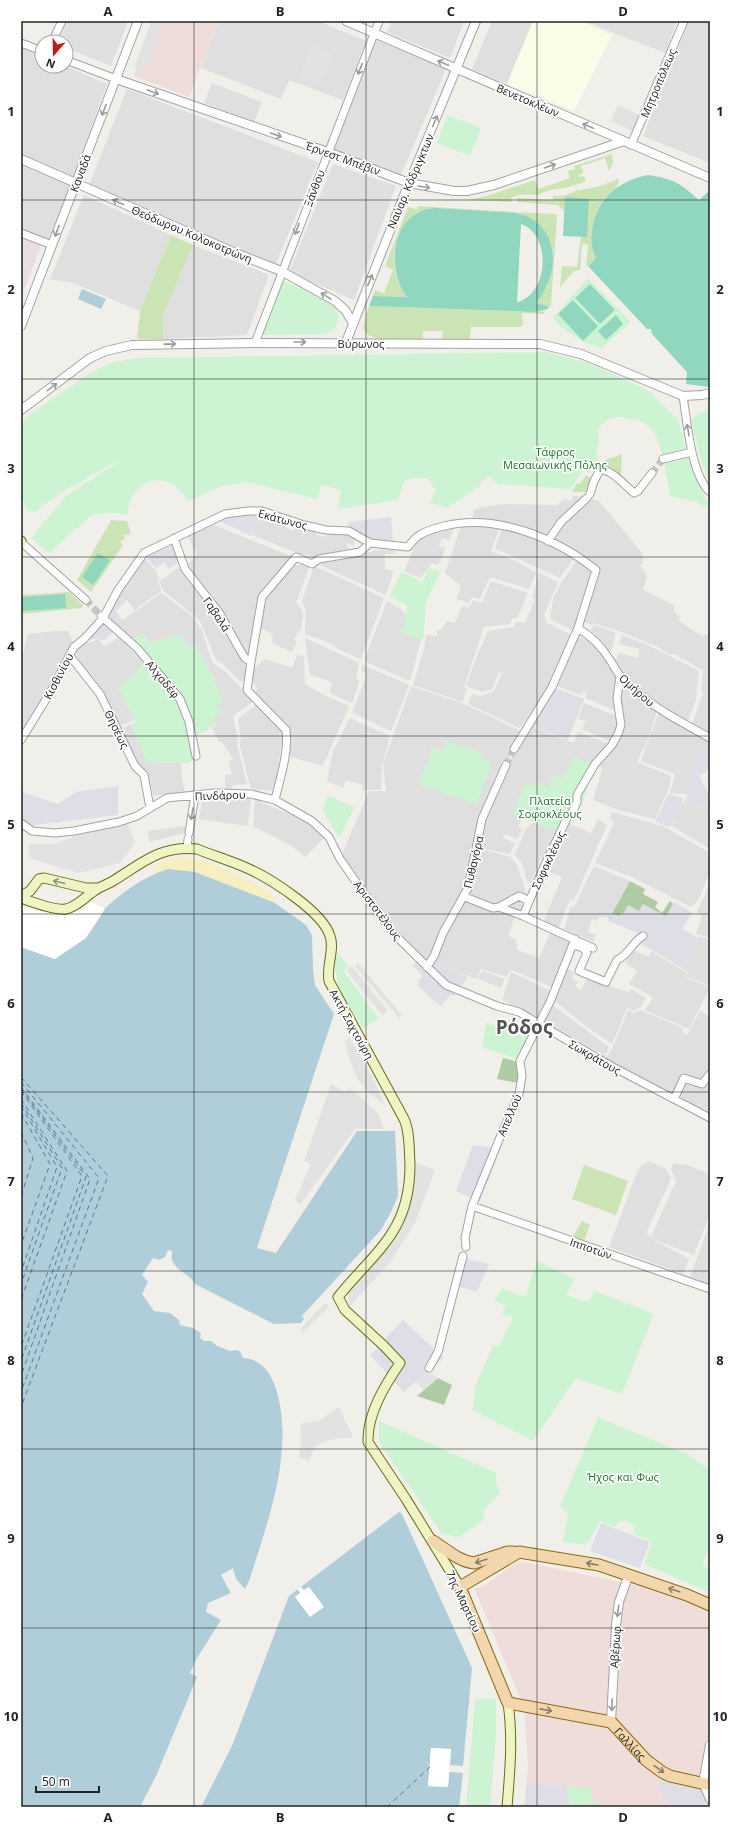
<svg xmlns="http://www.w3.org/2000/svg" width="731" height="1828" font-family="'Open Sans',sans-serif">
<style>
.residential{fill:#e0dfdf}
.commercial{fill:#efdddc}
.industrial{fill:#e9dde6}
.education{fill:#fbfce8}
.grass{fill:#cbe4b6}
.forest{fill:#aecba3}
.sand{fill:#f7eec1}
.park{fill:#cdf4d2}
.pitch{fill:#91d6be;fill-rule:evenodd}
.parking{fill:#e2e2e2}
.plaza{fill:#dedee7}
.water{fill:#b0ced9}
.pier{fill:#fff}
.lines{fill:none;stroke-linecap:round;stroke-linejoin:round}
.ferry{stroke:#5478a0;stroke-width:1;stroke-dasharray:5 4;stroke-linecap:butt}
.minor-tunnel{stroke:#c8c6c2;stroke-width:7;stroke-dasharray:7 3.5;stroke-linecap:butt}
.minor-casing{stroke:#a3a3a3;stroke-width:9}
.tertiary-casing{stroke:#a3a3a3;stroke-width:10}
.secondary-casing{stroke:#627012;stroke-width:11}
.primary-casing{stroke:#8e6911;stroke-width:13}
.minor{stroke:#fff;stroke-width:7}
.tertiary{stroke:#fff;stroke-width:8}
.secondary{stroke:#f0f4c5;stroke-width:9}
.primary{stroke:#f2d7ad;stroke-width:11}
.oneway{stroke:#9c9c9c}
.oneway2{stroke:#93967c}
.oneway3{stroke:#8a7c68}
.grid{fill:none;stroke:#222;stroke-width:1;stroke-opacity:0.55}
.labels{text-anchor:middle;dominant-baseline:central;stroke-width:3.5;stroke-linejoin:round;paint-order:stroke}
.street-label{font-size:11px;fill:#222;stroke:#fff}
.park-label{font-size:11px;fill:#197724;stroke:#fff}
.town-label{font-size:19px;font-weight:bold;fill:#555;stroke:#fff}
.neatline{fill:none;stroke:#222;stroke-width:1.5}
.grid-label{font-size:13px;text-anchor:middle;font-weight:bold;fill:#222}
</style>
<rect width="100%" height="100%" fill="#f1efea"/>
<path class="residential" d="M68,21H128L111,66L66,48V42H58Z
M219,21H317L366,41L343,100L289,80L281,99L201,68Z
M392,21H464L450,58L387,32Z
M492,21H533L507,84L472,69Z
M584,21H677L665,53Z
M689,21H710V163L643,136Z
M376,40L446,69L401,175L334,150Z
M21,48L42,57V66H65L107,84L73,178L21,156Z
M212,83L262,102L254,123L204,103Z
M127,89L318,162L275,266L89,185Z
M21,161L71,182L48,241L21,230Z
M333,164L396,186L354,300L289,272Z
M84,195L171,235L140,311L73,283L50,279Z
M193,245L269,275L247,335L164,339L163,316Z
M573,496H581L599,501L642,553L643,562L640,565L647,576L643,590L675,606L673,611L680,616L678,620L703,637L710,632V735L692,724L703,694L701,692L703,670L674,654L671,655L656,646L621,632L593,623L591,625L581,621L593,574L573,631L550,619L553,599L561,583L578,559V555L509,526L472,521L474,510L483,507L506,504L557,505L565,499L571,501Z
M266,517L276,521L293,531L297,525L315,530L316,535L326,537L328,533L341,531L356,537L353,546L347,543L348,549L335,553L314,556L300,554L252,535L258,520L263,521Z
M462,523L500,526L491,551L516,561L536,573L529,589L490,577L480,599L472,597L469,603L456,599L461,586L445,573Z
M211,524L291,556L261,597L251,661L187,566L197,554L187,535Z
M503,526L556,547L575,557L560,578L495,548Z
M450,527L454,528L449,540L442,538L439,546L446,548L438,565L432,563L421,578L404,571L419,537Z
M386,549L395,551L394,554H385V569L394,571L386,595L320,565L322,560Z
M145,559L156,571L159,579L157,582L162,590L135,610L120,592Z
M305,563L310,565L296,603L299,605L303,613L301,631H298L294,640L297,642L292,652L272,643L273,634L259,628L264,600L291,568L293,569L294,566Z
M314,566L384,598L361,659L340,650L330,643L305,634L306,611L302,601Z
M179,567L219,615L246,666V679L240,682L222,663L216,660L200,621L164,591L159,582Z
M539,573L558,582L544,615L547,623L571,635L551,683L520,728L468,704L472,694L481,696L494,691L502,673L499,672L492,689L481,692L466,686L476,658L488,631L514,627L515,623L525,622L535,600L532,597Z
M491,581L528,593L517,619L513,618L510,624L484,627L464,687L467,689L462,702L413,685L424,649L426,635L437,636V630H441L447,621L455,623L462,606L469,608L473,600L482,603Z
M161,593L192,616L202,630L212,662L228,674L254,701L233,716L238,739L237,745L247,784L233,785L231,789H225V775L232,774L229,762L233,759L222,742H219L212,728L216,725L212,719L216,705L223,701L213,681L189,646L181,637L175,636L148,643L131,639L116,625Z
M387,601L401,609L415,624L421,640L410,681L364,661Z
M594,625L616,633L611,652H609L591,630Z
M56,631H68L74,645L21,737V659L25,647L24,646L28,634Z
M578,634L584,639L587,636L610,663L614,674L618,676L615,686L616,711L585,698L586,692L583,691L581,695L555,685Z
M622,635L648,645L699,671L696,699L688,722L662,710L627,679L614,662L619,653L637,658L640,649L619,644Z
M119,637L144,664L133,676L119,689L135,720L117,727L74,650L86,641L89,643L98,639L105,647Z
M305,638L359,663L356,678L358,680L359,683L352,703L330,693L332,682L310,675Z
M297,655L304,656L305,684L324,695L349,706L323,766L287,756L290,739L254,694L258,688L252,682L253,668L257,666L265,659L292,668Z
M363,665L409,685L391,731L352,713L367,674L361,671Z
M623,683L657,710L649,737L637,762L671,776L670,786L655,819L618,810L593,800L602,770L600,767L601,761L619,740L626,724L619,697Z
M411,686L464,704L523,732L506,765L482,819L477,848L511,857L517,865L529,901L516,918H514L508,936L516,939L517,950L539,958L552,929L575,939L556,989L510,969L507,977L481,969L476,979L437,965L438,957L422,951L419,958L396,936L340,859L369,791H386L383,764Z
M584,703L619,717L617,723L618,725L612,742L582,729L586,721L578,719Z
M256,705L278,725L283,733L275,791L251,789L239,742L241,740L238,719Z
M659,711L708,738L688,794L670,793L675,774L641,761Z
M350,718L390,736L382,766L381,790H362L363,785L346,780L343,788L327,781L333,751Z
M131,724L147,762L181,763L182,775H181L185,792L154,796L142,768L136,761L119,730Z
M529,725L574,743L578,732L609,744L591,765L539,812L526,811L518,827L522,829L518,839L504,834L503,838L515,843L510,854L479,848L486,816L515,750Z
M251,798L248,826L199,819L202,800Z
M255,800L306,821L325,837L305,857L292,846L253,826Z
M683,801L710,809V849L672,826Z
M612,812L663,826L710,853V871L699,899L691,907L632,877L595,863L614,823L609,818Z
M552,816L564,820L546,859L541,858L531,883L527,881L521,861L514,856L526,829L531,824Z
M598,819L607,825L574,900L570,899L558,930L543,923L562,877L546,870L568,823L591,833Z
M185,826L186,833L149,842L148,831Z
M594,866L630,881L609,919L602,916L601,918L599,917L597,921L592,919L588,932L596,935L593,942L564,929L571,907H574Z
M710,884V938L696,934L702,915L697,912Z
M700,936L710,940V986L687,977L688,972L683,969Z
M633,950L649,957L651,951L687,973V978L710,987L689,1029L645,1010L653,997L629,984L637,971L625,963Z
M568,969L575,973L572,979L578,982L575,987L581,990L587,978L628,992L631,989L646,998L641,1007L633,1011L627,1008L612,1044L583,1024L554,1000L559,991Z
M483,971L504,979L501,988L477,978Z
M511,972L553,992L540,1019L502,1000Z
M551,1004L609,1047L605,1056L542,1020Z
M628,1010L633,1013L640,1010L669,1022L683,1028L682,1032L687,1035L700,1011L710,1017V1118L603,1062L613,1047Z
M649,1161L666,1169L671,1179L646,1233L651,1237L676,1181L671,1169L673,1163L687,1165L710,1174V1214L694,1255L650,1238L689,1259L683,1274L609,1247L636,1175L641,1166Z
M710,1223V1286L690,1277Z"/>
<path class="commercial" d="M155,21H219L189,97L134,76Z
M519,1561L664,1591L710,1611V1807H524L528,1767L524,1707L474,1588H480Z"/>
<path class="industrial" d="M21,238L41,246L21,298Z"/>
<path class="education" d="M533,21H580L612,35L574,111L507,84Z"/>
<path class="grass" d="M612,154L613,163L609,171L605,158L581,166L583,173L579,175V177L584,176L586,180C576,188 556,188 544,192C541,193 539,196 535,195C527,194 519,194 511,198L512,202L466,200L487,196L535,180L539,189L570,178L568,171L575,169L574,166Z
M617,179H619C619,187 613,190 607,196C590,214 590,235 596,258L586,267L588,245L582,244L580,270L574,271L560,287L562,266L577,267L581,237H587L565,198V211L557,205L517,202V198L553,200V196C562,196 570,195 577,190C587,190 610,184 617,179Z
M418,206L515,212V213L435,208C392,211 382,270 408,297L373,296L375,290L384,293L393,270L385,266L408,207L417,209Z
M519,212L555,214L557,216L551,305L548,309L546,306L536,304L547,287L553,258L552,248L549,240Z
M171,235L193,245L163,316L164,339H137L140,311Z
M369,306L535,312L546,311L544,314L522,313L523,325L521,327H471L470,339H442L443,331H423V339H379L366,334L363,327Z
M622,454L621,477L601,464L603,461Z
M586,475L591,478L587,492H572L577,483L580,484Z
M111,520L127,521L131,534L124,535L125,540L120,541L123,545L91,592L77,580Z
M69,592L83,605L82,608L21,614V595Z
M584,1165L628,1181L616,1215L572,1199Z
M582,1221L590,1225L584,1241L573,1236Z"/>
<path class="forest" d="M630,881L645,889L643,894L658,902L655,907L662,913L670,901L673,904V914L637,930L609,919Z
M503,1058L518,1062V1083L497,1079Z
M438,1378L452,1385L444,1405L417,1396Z"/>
<path class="sand" d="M184,857C216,862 247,878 274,896L275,903L195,872L168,869L155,873L153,868L165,860Z"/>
<path class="park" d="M447,115L481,128L470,156L437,143Z
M588,278L631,322L601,349C584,341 563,334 553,317Z
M281,280C295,287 337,301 339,316C339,320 337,325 335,328L326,334L263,335L262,326Z
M548,352L591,364L653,393V396L678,419L688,458L710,509L697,502L670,496C667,478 662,434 646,424C641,421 633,420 628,419C614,414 607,419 598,429L599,446L596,448L598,460L589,473L583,470L571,489L498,484L490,476L482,481L480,486L447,508L430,502L436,490L427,478H411L404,481L398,500L338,509L341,490L321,485L317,499L247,482L222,486L188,501C183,493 177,486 168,482C146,474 126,495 128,516L118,513L93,514L49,553L31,538L66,496L130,454L64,491L34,512L27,510L21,497V428L25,418L93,371L114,362L139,358Z
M710,407V481L702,465L691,419Z
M429,569L441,571L426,602L423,640L401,632L407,613L406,605L390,596L401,572L423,582Z
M145,632L148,643L175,636L181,637L189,646L195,645L215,679L214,681L223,701L216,705L221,713L212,719L216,725L194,737L199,756L188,763L147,762L131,724L136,722L119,689L133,676L144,664L125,643Z
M446,742L482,753L481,759L492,763L476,804L419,784L432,748L443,751Z
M573,757L595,765L582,804L564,821L559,831L513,815L525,783L532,786L536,782L548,787L553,775L564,778Z
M327,795L352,806L354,808L340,837L338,836L323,811Z
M339,955L348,965L344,972L379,1019L363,1028C349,1005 333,986 335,958Z
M486,1023L528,1038L517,1059L482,1047Z
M537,1261L575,1279L566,1295L588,1302L595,1291L654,1314L622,1394L576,1378L533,1441L473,1410L475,1386L493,1346H499L513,1318L502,1315L506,1306L494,1301L502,1288L525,1297Z
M598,1417L686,1454L710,1469V1545L702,1565L710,1569V1593L644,1564L652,1543L650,1540L633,1534L635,1528C633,1523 624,1520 619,1522L616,1527L600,1521L590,1539L585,1544L563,1542L568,1514L560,1507Z
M379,1421L496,1473V1481L500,1493L483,1511L485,1519L459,1537L442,1534L379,1442Z
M485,1698L496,1700V1734L490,1807H466L475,1700Z
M566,1786L593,1789L590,1800L597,1802L595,1807H570Z"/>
<path class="pitch" d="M648,175C674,179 680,183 699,200L710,190V387L686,384L687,372L652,334L651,329H647L588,266L596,258C592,250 591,242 592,233C594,201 617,181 648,175Z
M565,197L589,199L587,237L563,236Z
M435,208L517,213C561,224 561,274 536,303L547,306L548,309L535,312L369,306L373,296L407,297C385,269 391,211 435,208ZM521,224C552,234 549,294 517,302Z
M590,284L615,310L600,324L575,298Z
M573,300L598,326L583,341L558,314Z
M616,315L623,324L606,340L598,331Z
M98,553L110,560L93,585L82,577Z
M65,594L66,608L21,611V597Z"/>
<path class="parking" d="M151,22L162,26L145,72L134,68Z
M312,44L334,53L320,86L299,78Z
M618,105L642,116L635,132L611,121Z
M127,822L135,843L120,863L78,873L29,858V844H55L82,833Z
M358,963L402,1015L399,1018L355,966Z
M352,966L388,1011L382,1015L346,970Z
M349,1037L373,1078L385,1105L369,1093L357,1078L349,1058L345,1042Z
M331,1084L345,1092L350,1088L378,1113L384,1129H355L300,1205L295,1200L311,1164L304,1161Z
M412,1161L435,1170L415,1223L391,1261L349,1307L348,1286L397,1227Z
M325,1303L329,1306L303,1332L300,1329Z
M427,1370L438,1378L424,1390L413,1378Z
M339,1407L353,1438H338L326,1441L315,1446L309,1461L299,1458L301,1444L300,1424L319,1421Z"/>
<path class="plaza" d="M262,511L251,536L215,519Z
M391,517L393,541L370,543L349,531L348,522Z
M173,545L179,562L169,569L164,563L156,568L147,558L151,554Z
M118,590L127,600L116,611L124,623L104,640L85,638Z
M552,687L584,699L568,740L533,726Z
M708,738L710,740V769L699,776L710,796V809L685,801L694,772L687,769L689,764L694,766L703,745Z
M118,786V815L25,826L21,812V792L58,804L76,792Z
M668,794L683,798L679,812L670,827L655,822Z
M674,902L692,913L682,929L699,938L683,969L635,940L643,935L608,921L612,913L619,916L621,913L623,914L628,905L639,911L643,904L666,916Z
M422,950L438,957L437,965L468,977L454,996L450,995L441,1006L432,999L417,985L419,983L418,981L423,976L413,966L419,958Z
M473,1145L500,1149L480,1202L456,1191Z
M464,1258L489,1264L477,1292L457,1286Z
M403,1320L444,1358L404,1392L370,1355Z
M601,1523L650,1542L640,1568L590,1551Z
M660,1778L701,1790L708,1804L707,1807H674L667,1802L658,1788Z
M527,1784L566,1786L570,1807H525Z"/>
<path class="water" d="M82,289L106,299L101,309L78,299Z
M168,869L195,872L275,903L306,925L312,935L313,969L315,985L334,1014L257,1248L276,1253L357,1131H395L398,1196L391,1212L381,1230L302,1316L304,1319L301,1323L274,1324L195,1284C190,1274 176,1271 172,1260C171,1257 172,1254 172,1251L168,1250L165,1257L159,1260L153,1258L142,1275L148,1282L142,1294L154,1311L170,1313L179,1320L180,1325L193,1328L201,1333L200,1338L204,1341H211L217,1346L230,1351L235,1350L240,1351L243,1358C260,1359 269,1370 275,1386C296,1448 268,1521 249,1581L245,1589L236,1579L233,1568L221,1575L231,1593L208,1603L206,1612L221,1620L196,1660L190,1673L197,1677L157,1774L140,1807H21V947L55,959C88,926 122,883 168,869Z
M399,1512L402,1514L472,1668L463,1766L450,1765L451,1749L431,1748L428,1786L448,1787L449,1772L463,1773L459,1807H201L232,1746L289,1596Z"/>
<path class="pier" d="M92,902L105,909L86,938L55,959L21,947V906L64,916L71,914Z
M301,1587L304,1590L309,1587L324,1607L310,1617L295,1597L300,1593L298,1589Z
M431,1748L451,1749L448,1787L428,1786Z"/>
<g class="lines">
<path class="ferry" d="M21,1077L108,1176L21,1407
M21,1082L99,1178L21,1392
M21,1087L90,1179L21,1376
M21,1089L86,1177L21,1361
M21,1091L82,1176L21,1347
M21,1099L67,1171L21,1300
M21,1103L62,1168L21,1284
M21,1106L57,1167L21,1272
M21,1113L50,1164L21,1245
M21,1132L33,1158L21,1197
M387,1807L430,1767"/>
<path class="minor-tunnel" d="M652,473L663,459
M86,600L101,616
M506,765L514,749"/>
<defs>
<path id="minor" d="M52,42L62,21
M21,43L42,51
M66,60L116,79
M631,145L684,21
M21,233L52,245
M255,343L379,21
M683,396C687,421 691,475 710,492
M663,459L692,452
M590,494L594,481L600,470C612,469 625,486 634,493L638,491L652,473
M174,538L185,569L220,614L240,650L245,658L251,662L247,690L286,730C289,753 280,778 275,800
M548,541L561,522L587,498
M21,542L86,600
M101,616L137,648L180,699L189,722L196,756
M578,628C591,636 602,647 610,660C614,666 617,673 622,678C647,705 678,720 710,738
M70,656L100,694L135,766L144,775L150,808
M251,662L262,597L296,557L312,564L319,559L360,552L370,543
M21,740L50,693L74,647L85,638L103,618L118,590L144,553L225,514L248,511H262L304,525L326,530L349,531L370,543L408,547C411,543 415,538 418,536C425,531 436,528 444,526C496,513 556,538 596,570L578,628L552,687L514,749
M21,823L32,831L55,833L74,831L119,822L137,816L167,798L214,793L251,794L275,800L312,821L329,837L340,859L377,912L396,936L446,985L497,1006L519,1012L611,1066L710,1118
M189,833L195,795
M187,848L188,839
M465,897L493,908L499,907L523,916L593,948
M499,907L519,896L529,901
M523,916L542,871L568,816L573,811L577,802V795L595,764L612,745L618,734L621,725L617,698L620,677
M573,945L583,948L587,953L579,971L606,982L617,960C629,955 632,942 643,936
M427,967L434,956L443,933L468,888L482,819L506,765
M674,1099L684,1078L702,1084L710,1074
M472,1206L710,1289
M466,1247L465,1238L472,1206L501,1135L519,1094L522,1076L520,1061L550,1002L575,939
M429,1368L438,1352L463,1256"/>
<path id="tertiary" d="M346,21L710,178
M116,79L328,152L409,183L454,191H467L494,185L624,141
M21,159L238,254L281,271L335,301L345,310L353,323
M21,326L138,21
M346,342L405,193L476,21
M21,410L90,358L106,351L132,345L255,343L540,344L581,354L683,396L702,395L710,393
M611,1722L616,1625L619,1602L629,1574
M710,1745L703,1783L710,1799"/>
<path id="secondary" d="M21,541V544
M21,896L30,891L39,879L44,878L86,888H98
M21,898C32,902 55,911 66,909C77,907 87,895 97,889C102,886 108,884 113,881C142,863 161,845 197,849C214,856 232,861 249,869C271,879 323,912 330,936C335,950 326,966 329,981L404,1119C410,1132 409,1149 410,1164C410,1232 377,1249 338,1297L345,1310L384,1346L400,1363C385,1385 367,1414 368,1442L406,1499L460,1587
M507,1807C510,1772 513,1737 508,1703"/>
<g id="primary">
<path d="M433,1541C446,1549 458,1561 474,1563L508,1552H514"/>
<path id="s1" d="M710,1605L687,1595L599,1565L519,1552L460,1587L508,1703L611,1722L646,1760L662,1772L670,1776L710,1785"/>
</g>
</defs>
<use href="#minor" class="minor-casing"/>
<use href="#tertiary" class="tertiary-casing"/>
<use href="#secondary" class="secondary-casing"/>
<use href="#primary" class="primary-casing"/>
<use href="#minor" class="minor"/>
<use href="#tertiary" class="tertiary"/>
<use href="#secondary" class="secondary"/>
<use href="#primary" class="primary"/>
</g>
<defs><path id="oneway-shaft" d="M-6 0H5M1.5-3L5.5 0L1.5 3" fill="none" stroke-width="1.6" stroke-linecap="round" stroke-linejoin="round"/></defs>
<g class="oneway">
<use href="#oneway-shaft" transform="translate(443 63) rotate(-157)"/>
<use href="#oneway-shaft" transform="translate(360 69) rotate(111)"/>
<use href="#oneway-shaft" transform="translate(153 92) rotate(20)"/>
<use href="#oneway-shaft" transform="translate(104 110) rotate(111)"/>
<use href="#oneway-shaft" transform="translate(435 121) rotate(-67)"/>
<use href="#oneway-shaft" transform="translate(588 126) rotate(-157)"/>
<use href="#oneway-shaft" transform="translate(276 135) rotate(19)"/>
<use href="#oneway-shaft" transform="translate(550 166) rotate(-19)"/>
<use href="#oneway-shaft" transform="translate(424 187) rotate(9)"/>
<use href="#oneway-shaft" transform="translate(118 202) rotate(-156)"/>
<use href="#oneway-shaft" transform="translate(297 229) rotate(111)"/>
<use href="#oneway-shaft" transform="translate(57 231) rotate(111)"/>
<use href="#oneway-shaft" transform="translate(370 280) rotate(-68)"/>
<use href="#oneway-shaft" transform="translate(326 296) rotate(-149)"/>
<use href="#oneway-shaft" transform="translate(300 342)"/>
<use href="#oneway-shaft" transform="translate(170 344) rotate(-1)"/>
<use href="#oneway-shaft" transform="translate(52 387) rotate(-37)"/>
<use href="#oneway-shaft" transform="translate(688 430) rotate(-100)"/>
<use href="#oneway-shaft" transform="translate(192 814) rotate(98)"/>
<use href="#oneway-shaft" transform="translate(618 1611) rotate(97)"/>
<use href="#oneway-shaft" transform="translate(612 1705) rotate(92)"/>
</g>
<use class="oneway2" href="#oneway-shaft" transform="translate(59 882) rotate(-166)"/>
<g class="oneway3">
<use href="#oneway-shaft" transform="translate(481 1561) rotate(162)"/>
<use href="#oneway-shaft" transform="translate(592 1564) rotate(-170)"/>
<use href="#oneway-shaft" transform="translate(674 1590) rotate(-162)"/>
<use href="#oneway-shaft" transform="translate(546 1710) rotate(11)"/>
<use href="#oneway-shaft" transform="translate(659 1769) rotate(35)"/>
</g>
<path class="grid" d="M194,21V1807M366,21V1807M537,21V1807M21,200H710M21,379H710M21,557H710M21,736H710M21,914H710M21,1092H710M21,1271H710M21,1449H710M21,1628H710"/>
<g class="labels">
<g class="street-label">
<text transform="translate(658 83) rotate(-67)">Μητροπόλεως</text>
<text transform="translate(528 100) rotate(23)">Βενετοκλέων</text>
<text transform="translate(343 158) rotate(20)">Έρνεστ Μπέβιν</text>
<text transform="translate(80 173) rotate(-69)">Καναδά</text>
<text transform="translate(410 181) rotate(-67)">Ναύαρ. Κόδριγκτων</text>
<text transform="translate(314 188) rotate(-69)">Ξάνθου</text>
<text transform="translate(192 234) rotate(23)">Θεόδωρου Κολοκοτρώνη</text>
<text x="361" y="343">Βύρωνος</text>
<text transform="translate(283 519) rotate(15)">Εκάτωνος</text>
<text transform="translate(217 614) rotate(56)">Γαβαλά</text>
<text transform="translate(58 676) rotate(-62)">Κισθινίου</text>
<text transform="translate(163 679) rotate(50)">Αλχαδέφ</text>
<text transform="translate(637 690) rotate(42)">Ομήρου</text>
<text transform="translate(117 729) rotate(64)">Θησέως</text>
<text transform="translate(220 795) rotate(-2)">Πινδάρου</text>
<text transform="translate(548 860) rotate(-65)">Σοφοκλέους</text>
<text transform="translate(473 862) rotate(-77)">Πυθαγόρα</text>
<text transform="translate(378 910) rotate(53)">Αριστοτέλους</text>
<text transform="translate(352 1024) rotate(61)">Ακτή Σαχτούρη</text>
<text transform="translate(595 1057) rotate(30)">Σωκράτους</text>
<text transform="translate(509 1115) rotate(-67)">Απελλού</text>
<text transform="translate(591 1248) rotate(19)">Ιπποτών</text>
<text transform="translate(464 1601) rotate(65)">7ης Μαρτίου</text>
<text transform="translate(615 1647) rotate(-86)">Αβέρωφ</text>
<text stroke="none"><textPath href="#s1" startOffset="527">Γαλλίας</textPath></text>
</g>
<g class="park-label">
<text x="555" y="451">Τάφρος<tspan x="555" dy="13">Μεσαιωνικής Πόλης</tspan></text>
<text x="550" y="800">Πλατεία<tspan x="550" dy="13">Σοφοκλέους</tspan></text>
<text x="623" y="1476">Ήχος και Φως</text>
</g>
<g class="town-label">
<text x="524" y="1027">Ρόδος</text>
</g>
</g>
<rect width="731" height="1828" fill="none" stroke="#ffffff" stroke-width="44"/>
<g transform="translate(54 54) rotate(200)"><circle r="19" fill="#ffffff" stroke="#a7a7a7"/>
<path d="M0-3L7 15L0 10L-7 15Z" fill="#bd1d17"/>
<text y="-6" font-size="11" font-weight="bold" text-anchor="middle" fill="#222222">N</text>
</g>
<path d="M36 1786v6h63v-6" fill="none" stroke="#222222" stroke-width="2"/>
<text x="42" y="1786" font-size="12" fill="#222222" stroke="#ffffff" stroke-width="3" paint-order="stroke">50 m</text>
<rect x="22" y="22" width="687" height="1784" class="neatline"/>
<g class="grid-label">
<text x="108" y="16">A</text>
<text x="280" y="16">B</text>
<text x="451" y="16">C</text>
<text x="623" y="16">D</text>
<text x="11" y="116">1</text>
<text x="720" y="116">1</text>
<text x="11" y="294">2</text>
<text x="720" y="294">2</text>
<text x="11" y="473">3</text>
<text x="720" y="473">3</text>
<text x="11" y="651">4</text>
<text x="720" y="651">4</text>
<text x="11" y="829">5</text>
<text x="720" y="829">5</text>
<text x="11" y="1008">6</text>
<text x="720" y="1008">6</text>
<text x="11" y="1186">7</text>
<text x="720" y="1186">7</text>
<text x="11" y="1365">8</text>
<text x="720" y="1365">8</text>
<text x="11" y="1543">9</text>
<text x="720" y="1543">9</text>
<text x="11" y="1721">10</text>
<text x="720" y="1721">10</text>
<text x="108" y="1822">A</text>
<text x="280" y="1822">B</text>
<text x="451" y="1822">C</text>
<text x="623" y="1822">D</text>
</g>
</svg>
